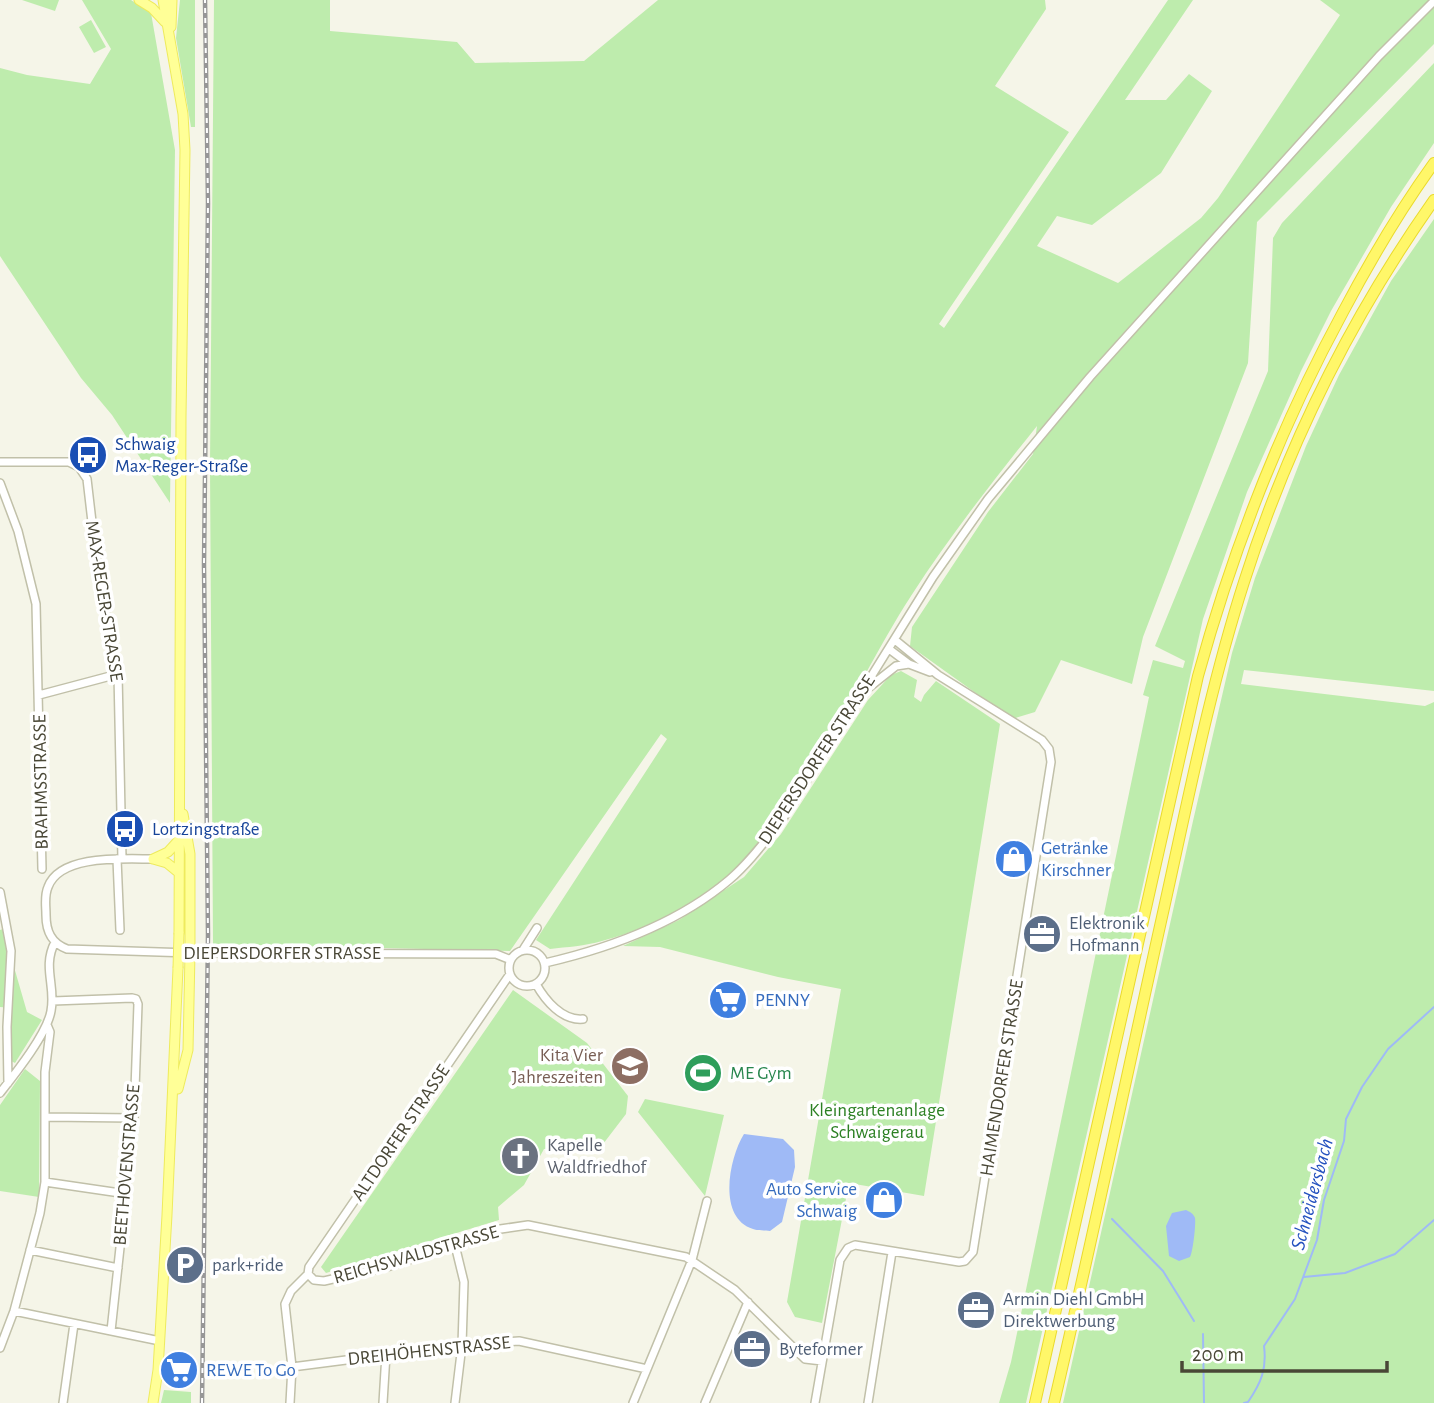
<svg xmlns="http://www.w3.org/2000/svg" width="1434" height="1403" font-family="'Alegreya Sans',sans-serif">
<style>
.green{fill:#beecad}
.water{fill:#9fbaf6}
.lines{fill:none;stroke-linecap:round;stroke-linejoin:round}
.stream{stroke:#9fbaf6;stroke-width:2}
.minor-casing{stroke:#c1c0a9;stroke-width:10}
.major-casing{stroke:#eeeb5d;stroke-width:11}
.highway-casing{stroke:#eada2c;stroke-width:12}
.minor{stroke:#fff;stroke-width:7}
.major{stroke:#ffff97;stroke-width:9}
.highway{stroke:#fff769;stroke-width:10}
.rail-casing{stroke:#979797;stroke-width:4.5}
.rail{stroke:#fff;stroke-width:2;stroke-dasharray:5;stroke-linecap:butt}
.major-bridge-casing{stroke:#eeeb5d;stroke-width:11;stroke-linecap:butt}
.major-bridge{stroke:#ffff97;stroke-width:9}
.labels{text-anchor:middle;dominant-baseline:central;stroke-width:7;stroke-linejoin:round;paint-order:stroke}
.transit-label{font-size:19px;fill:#164399;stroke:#fff;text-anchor:start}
.street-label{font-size:19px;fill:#494736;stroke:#fff}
.shop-label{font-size:19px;fill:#366cbe;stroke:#fff;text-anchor:start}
.service-label{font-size:19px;fill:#4e5e75;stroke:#fff;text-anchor:start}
.education-label{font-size:19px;fill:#785e54;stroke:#fff;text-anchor:end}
.leisure-label{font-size:19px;fill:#27864d;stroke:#fff;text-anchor:start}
.park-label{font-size:19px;fill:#2c8023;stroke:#fff}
.worship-label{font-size:19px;fill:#5b616d;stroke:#fff;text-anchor:start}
.water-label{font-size:21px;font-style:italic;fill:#2552bf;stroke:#fff}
</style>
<rect width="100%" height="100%" fill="#f5f5e8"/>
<path class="green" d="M22,0H59L55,11Z
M82,0H131L151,13L175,150L170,503L112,415L81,378L0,256V68L27,75L90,84L111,49Z
M180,0H195V127H191L176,38Z
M214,0H330V31L457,42L475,63L584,61L658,0H1045L1046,9L995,86L1069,132L939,324L944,328L1168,0H1193L1125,100H1166L1189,74L1212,91L1161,173L1092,225L1057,216L1037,246L1118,283L1201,218L1218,198L1340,15L1320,0H1434V44L1257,222L1248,363L1143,637L1132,684L1061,660L1035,712L1012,719L910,646L912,627L988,512L1033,454L1037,426C993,481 949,537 911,596C848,693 791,843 690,904C666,919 629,934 602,941C585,946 567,947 550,949L536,940L667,739L661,734L510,951L213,944L210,466Z
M91,20L106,47L94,53L79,27Z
M1434,63V143L1391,207L1331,311L1301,371L1247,492L1203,619L1026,1403H999L1011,1362L1149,697L1143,695L1153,660L1183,668L1185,661L1155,646L1268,371L1273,238L1282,223Z
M1434,219V691L1244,670L1241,684L1425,706L1434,702V1403H1063L1193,821L1232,653L1255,578L1306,446L1339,375L1391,281Z
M901,671L917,680L914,697L921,702L924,695L936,681L1000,724L924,1196L849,1183L822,1323L795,1317L787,1302L841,989L778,977L660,947L623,946L679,920L744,877L781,834L868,700L891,675Z
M3,929L27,1012L42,1020L15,1063L11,1061L12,1008L0,1007V930Z
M513,990L587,1043L628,1096L626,1114L600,1148L590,1145L544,1149L524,1185L498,1207L499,1220L326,1273L321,1267Z
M25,1069L40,1081L39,1197L0,1191V1105Z
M645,1099L724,1115L705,1196L638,1112Z
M164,1390L191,1392V1403H161Z"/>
<path class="water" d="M744,1134L783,1139L794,1150L795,1167L782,1222L770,1231C765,1230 758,1231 753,1229C717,1218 729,1158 744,1134Z
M1186,1210C1190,1212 1193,1213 1195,1218C1196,1224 1193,1252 1190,1257L1179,1261L1169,1256L1166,1226L1172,1213Z"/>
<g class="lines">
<path class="stream" d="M1112,1219L1163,1271L1194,1321
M1304,1277L1345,1273L1395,1254L1434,1220
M1203,1334L1204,1403
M1244,1403L1248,1402C1261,1383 1267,1369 1264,1346L1295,1299L1317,1240L1324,1200L1344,1141L1346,1119L1362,1087L1388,1049L1434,1007"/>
<defs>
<path id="minor" d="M0,462H69L79,467L87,479L99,582L118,674L122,859
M0,483L18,531L36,604L42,869
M889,649L909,664L930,672
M867,689L896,666L909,664
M39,695L118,674
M117,859L120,930
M153,859C124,859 60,854 48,887C44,896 46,905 46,915C46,931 51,943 67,949L190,953L496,954L511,960
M0,892L11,951L7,1027L8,1083
M509 968a18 18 0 1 1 36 0a18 18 0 1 1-36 0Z
M523,950L537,928
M545,963C610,948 677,924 729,880C749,863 765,841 782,820L933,577L988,499L1090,377L1379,56L1434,1
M536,984C545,1000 562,1021 583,1019
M53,1001L132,998L136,999L138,1004L134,1118L111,1331
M0,1093C15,1074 47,1034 51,1011C56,986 42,967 55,942
M46,1117L134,1118
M45,1182L127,1194
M30,1250L118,1268
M308,1274L314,1280L324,1281L390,1266L455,1245L487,1231L528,1225L686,1257L735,1290L805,1359L822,1361
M308,1274L309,1267L510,974
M14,1311L160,1341
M0,1348L14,1311L40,1213L45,1182V1072L50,1032L47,1025
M292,1367L462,1345L519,1341L647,1369
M63,1403L74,1324
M290,1403L292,1367L285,1304L291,1291L308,1274
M383,1403L386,1354
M455,1403L462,1345L464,1282L455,1245
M633,1403L692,1260L707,1201
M705,1403L748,1302
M815,1403L840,1260L848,1248L855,1245L959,1262L965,1261L973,1252L1051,762L1049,749L1042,740L938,675L895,640
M868,1403L892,1252"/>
<path id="major" d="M139,0L152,8L165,22
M163,0L183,114L185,150L181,417L179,933
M171,27L172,0
M153,859L168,852L178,841
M153,859L167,863L178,872
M178,1089L188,1050L190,953V854L183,814
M153,1403L158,1370L167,1215L178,968"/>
<path id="highway" d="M1035,1403L1198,676C1233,549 1280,428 1343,312C1370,261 1400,210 1434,163
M1054,1403C1092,1241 1126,1079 1162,917C1187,805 1209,691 1244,582C1287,447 1352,316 1434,200"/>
</defs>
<use href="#minor" class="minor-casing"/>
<use href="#major" class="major-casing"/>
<use href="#highway" class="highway-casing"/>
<use href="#minor" class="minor"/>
<use href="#major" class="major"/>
<use href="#highway" class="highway"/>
<defs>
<path id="rail" d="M202,1403L208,934L204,565L208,203L205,0"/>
</defs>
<use href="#rail" class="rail-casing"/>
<use href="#rail" class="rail"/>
<defs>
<path id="major-bridge" d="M178,968L179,933"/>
</defs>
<use href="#major-bridge" class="major-bridge-casing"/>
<use href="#major-bridge" class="major-bridge"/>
</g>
<defs>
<symbol id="bus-disc" viewBox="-11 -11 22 22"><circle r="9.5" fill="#1a4fb4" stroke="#fff"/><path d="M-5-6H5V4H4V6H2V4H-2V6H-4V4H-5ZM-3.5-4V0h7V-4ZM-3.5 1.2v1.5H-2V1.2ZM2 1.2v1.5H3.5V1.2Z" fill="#fff"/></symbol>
<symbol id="shop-disc" viewBox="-11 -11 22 22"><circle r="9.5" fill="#3f7fe0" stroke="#fff"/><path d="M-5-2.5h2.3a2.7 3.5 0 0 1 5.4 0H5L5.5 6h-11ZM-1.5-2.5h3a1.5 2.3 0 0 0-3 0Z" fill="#fff"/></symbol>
<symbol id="office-disc" viewBox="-11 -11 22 22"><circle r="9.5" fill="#5c6f8a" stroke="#fff"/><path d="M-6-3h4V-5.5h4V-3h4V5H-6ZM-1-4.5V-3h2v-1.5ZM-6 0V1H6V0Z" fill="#fff"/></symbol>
<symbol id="supermarket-disc" viewBox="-11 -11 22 22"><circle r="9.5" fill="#3f7fe0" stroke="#fff"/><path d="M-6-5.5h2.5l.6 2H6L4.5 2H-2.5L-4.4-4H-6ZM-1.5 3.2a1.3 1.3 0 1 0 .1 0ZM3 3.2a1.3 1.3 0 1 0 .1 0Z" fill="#fff"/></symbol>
<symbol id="school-disc" viewBox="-11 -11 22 22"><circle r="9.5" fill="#8d6e63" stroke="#fff"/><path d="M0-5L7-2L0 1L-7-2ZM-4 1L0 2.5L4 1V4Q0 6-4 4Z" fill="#fff"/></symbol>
<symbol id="stadium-disc" viewBox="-11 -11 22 22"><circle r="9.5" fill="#2e9e5b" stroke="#fff"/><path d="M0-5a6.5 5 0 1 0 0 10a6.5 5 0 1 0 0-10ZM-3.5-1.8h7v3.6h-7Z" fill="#fff"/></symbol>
<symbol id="church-disc" viewBox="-11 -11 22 22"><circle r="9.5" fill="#6b7280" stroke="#fff"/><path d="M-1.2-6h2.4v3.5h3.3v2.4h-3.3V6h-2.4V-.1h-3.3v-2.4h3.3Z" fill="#fff"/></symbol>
<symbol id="parking-disc" viewBox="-11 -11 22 22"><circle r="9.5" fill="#5c6f8a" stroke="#fff"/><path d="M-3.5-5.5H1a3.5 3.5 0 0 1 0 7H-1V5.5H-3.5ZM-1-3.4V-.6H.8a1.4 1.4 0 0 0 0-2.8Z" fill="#fff"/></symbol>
</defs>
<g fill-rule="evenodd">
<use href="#bus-disc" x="66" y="433" width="44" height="44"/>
<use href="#bus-disc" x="103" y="807" width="44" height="44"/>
<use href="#shop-disc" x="992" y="837" width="44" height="44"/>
<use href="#office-disc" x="1020" y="912" width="44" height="44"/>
<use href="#supermarket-disc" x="706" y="978" width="44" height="44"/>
<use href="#school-disc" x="608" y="1044" width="44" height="44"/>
<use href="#stadium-disc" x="681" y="1051" width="44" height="44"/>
<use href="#church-disc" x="498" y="1134" width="44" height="44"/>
<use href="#shop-disc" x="862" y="1178" width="44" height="44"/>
<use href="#parking-disc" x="163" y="1243" width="44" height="44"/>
<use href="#office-disc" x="954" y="1288" width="44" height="44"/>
<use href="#office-disc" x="730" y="1327" width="44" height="44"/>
<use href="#supermarket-disc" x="157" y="1348" width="44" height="44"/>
</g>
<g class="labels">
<g class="transit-label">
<text x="115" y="444">Schwaig<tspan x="115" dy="22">Max-Reger-Straße</tspan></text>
<text x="152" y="829">Lortzingstraße</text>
</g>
<g class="street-label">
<text transform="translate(104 601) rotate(81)">MAX-REGER-STRASSE</text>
<text transform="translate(817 760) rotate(-57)">DIEPERSDORFER STRASSE</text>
<text transform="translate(41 782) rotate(-91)">BRAHMSSTRASSE</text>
<text x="282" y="953">DIEPERSDORFER STRASSE</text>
<text transform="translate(1002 1078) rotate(-81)">HAIMENDORFER STRASSE</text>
<text transform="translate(401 1133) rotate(-56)">ALTDORFER STRASSE</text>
<text transform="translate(127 1165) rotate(-85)">BEETHOVENSTRASSE</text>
<text transform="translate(416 1255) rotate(-16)">REICHSWALDSTRASSE</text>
<text transform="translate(429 1351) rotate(-6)">DREIHÖHENSTRASSE</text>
</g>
<g class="shop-label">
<text x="1041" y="848">Getränke<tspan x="1041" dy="22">Kirschner</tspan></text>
<text x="755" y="1000">PENNY</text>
<text x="857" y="1189" text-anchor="end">Auto Service<tspan x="857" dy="22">Schwaig</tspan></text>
<text x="206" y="1370">REWE To Go</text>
</g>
<g class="service-label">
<text x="1069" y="923">Elektronik<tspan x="1069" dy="22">Hofmann</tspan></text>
<text x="212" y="1265">park+ride</text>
<text x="1003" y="1299">Armin Diehl GmbH<tspan x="1003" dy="22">Direktwerbung</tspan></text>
<text x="779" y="1349">Byteformer</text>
</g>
<g class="education-label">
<text x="603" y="1055">Kita Vier<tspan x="603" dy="22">Jahreszeiten</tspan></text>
</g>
<g class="leisure-label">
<text x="730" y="1073">ME Gym</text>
</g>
<g class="park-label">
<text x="877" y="1110">Kleingartenanlage<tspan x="877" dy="22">Schwaigerau</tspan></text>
</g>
<g class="worship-label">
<text x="547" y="1145">Kapelle<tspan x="547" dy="22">Waldfriedhof</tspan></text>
</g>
<g class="water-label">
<text transform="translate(1312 1194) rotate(-75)">Schneidersbach</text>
</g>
</g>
<path d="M1182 1361v10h205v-10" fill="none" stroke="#494736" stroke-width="3.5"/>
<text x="1192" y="1361" font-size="21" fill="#494736" stroke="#ffffff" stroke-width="5" paint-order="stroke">200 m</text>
</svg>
